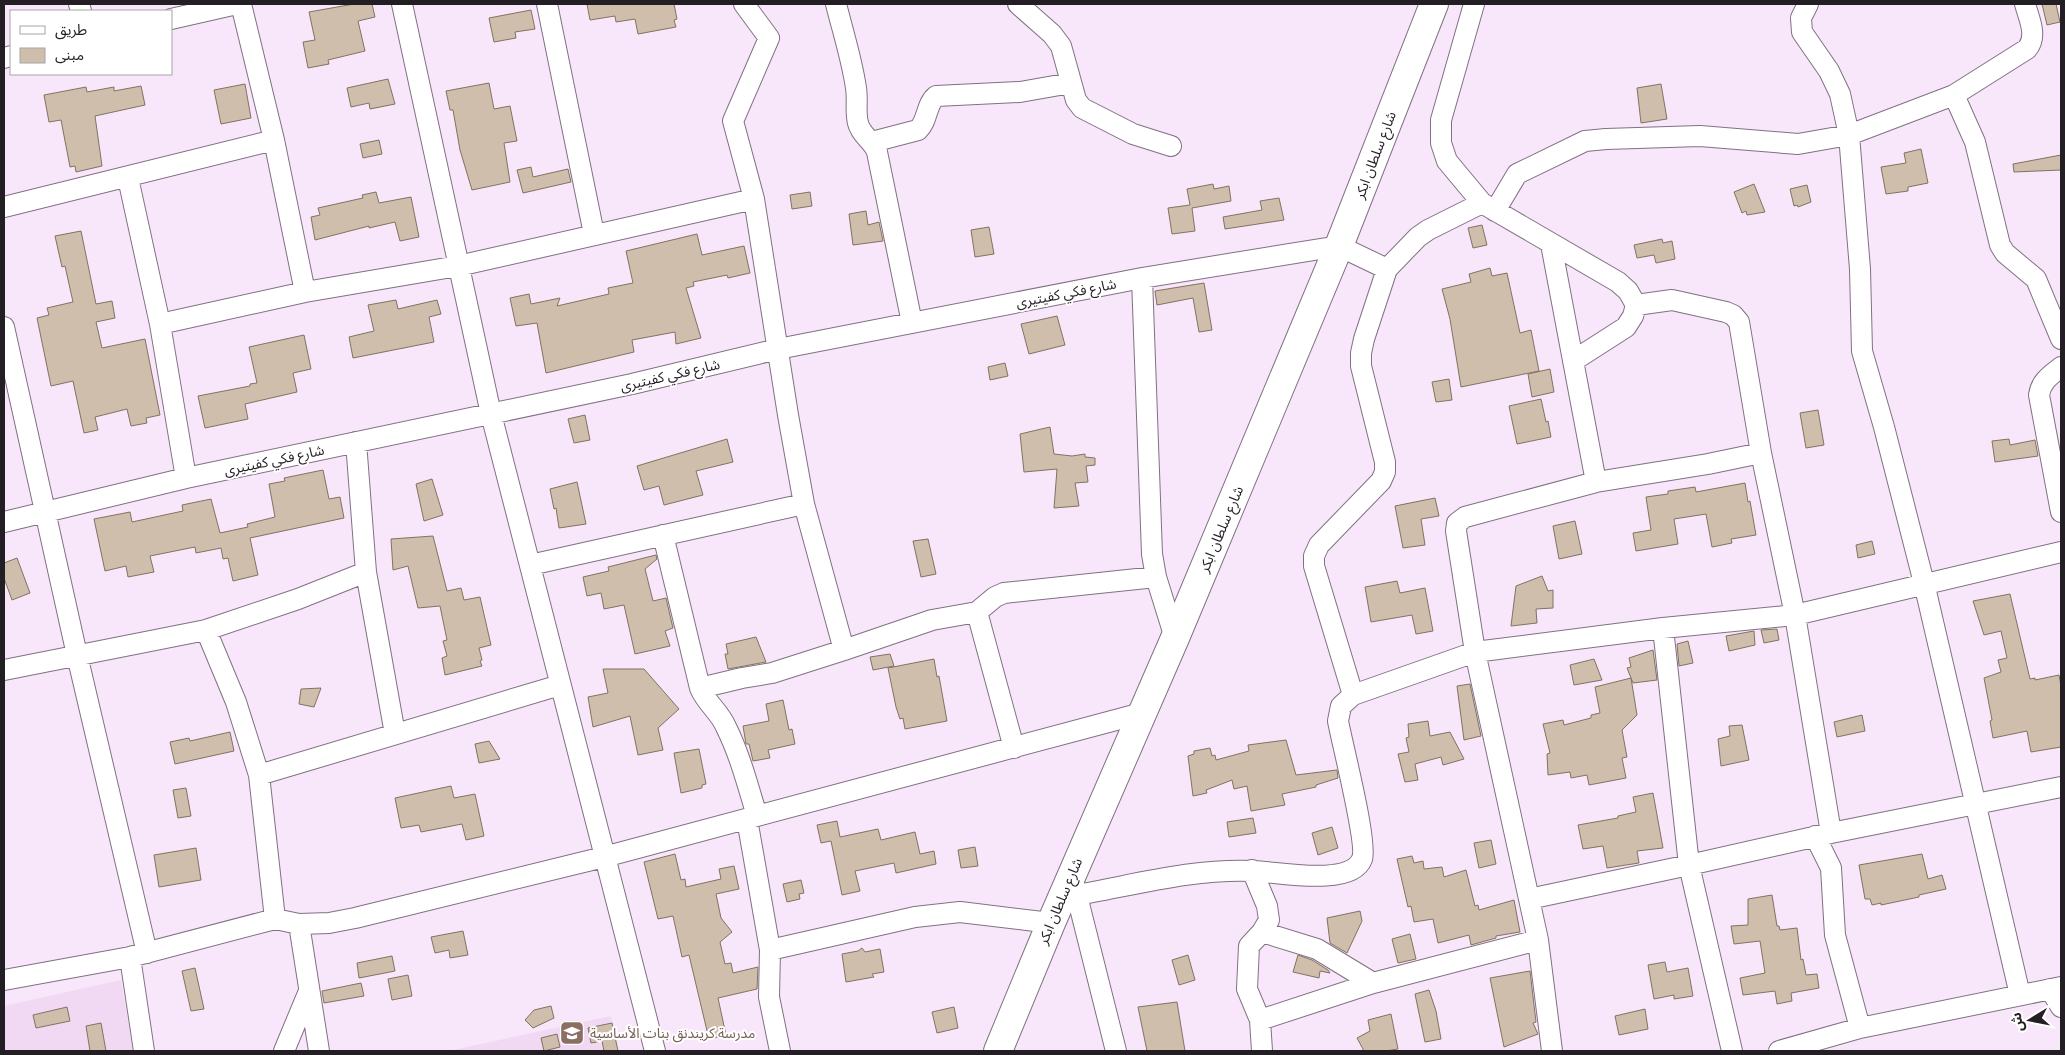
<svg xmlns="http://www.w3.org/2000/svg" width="2065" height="1055" font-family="'Archivo Narrow','Noto Sans Arabic',sans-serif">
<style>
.built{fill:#f1d9f3}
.building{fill:#cfbeab;stroke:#827261}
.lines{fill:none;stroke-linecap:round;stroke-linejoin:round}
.street-casing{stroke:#807182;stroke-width:22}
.highway-casing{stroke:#807182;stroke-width:30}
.street{stroke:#fff;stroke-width:20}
.highway{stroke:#fff;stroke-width:28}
.labels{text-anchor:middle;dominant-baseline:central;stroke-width:4;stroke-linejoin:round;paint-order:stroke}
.street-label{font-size:14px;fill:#231d24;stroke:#fff}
.education-label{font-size:14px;fill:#785e54;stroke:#fff;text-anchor:start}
</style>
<rect width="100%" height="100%" fill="#f8e6fa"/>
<path class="built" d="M121,980L133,1051H4V1006Z
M611,1016L619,1051H448Z"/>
<path class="building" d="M354,4H372L375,17L358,21L365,51L328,60L329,64L308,68L303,42L315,40L309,12Z
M587,4H674L677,19L674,20L676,27L638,34L635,19L616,22L615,16L590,20Z
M2042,4H2056L2060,22L2047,25Z
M531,10L535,29L515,32L516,38L494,42L489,18Z
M388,79L395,104L370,109L369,103L351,107L347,88Z
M489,83L494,109L510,106L517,141L504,143L510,182L472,190L460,150L453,110H450L446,91Z
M245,84L251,118L221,124L214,90Z
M1661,84L1667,119L1641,123L1637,88Z
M141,86L145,105L95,116L102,166L76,172L75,166L70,167L61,120L49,122L44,95L86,87L87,92L114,87V91Z
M379,140L382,154L363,158L360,144Z
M1921,149L1928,183L1908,187V191L1886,194L1881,167L1906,163L1904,153Z
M2061,155V170L2014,172L2013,164Z
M531,167L533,177L568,169L571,182L523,193L517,170Z
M1213,184L1214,189L1229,186L1231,201L1192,208L1195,231L1172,234L1168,208L1190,205L1187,189Z
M1754,184L1765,212L1747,215L1746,211L1742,213L1734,192Z
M1807,185L1811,202L1798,207L1797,205L1794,206L1790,189Z
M376,192L379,203L411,197L419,237L400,241L395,222L369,228V226L315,240L311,217L320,215L318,208L363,198L362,195Z
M810,192L812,206L792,209L790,195Z
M1279,198L1284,220L1225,229L1223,217L1262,210L1260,201Z
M866,211L868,225L879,222L883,241L853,245L849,214Z
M1482,225L1487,245L1473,248L1468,228Z
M989,227L994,254L975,257L971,230Z
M81,231L96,304L112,301L115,318L96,322L102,348L145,339L160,415L146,418L147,423L131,426L127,409L95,417L98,430L84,433L73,381L51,386L37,318L49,315L47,308L73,302L65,266L62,267L55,236Z
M697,234L702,255L744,246L750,273L728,278L727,275L693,282L694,286L686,288L701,338L676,344L675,332L632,340L634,352L546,373L537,323L516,326L510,298L529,294L531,304L560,298L557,306L609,294L608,288L633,283L626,251Z
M1662,239L1663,243L1672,241L1675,259L1656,263L1654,255L1637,258L1634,245Z
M1490,268L1492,276L1507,273L1520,333L1531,330L1539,371L1461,387L1450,319L1442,289L1471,282L1469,274Z
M1204,283L1212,330L1199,332L1193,298L1157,305L1155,291Z
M396,300L398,309L437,300L441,314L429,317L434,342L353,358L349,337L374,331L368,305Z
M1057,316L1065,345L1029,354L1021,324Z
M304,335L311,369L293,373L297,392L245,404L248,419L205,428L198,396L250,386V384L257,383L249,347Z
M1005,363L1008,376L990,380L988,367Z
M1550,369L1554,392L1532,397L1528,374Z
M1449,379L1452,400L1436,402L1432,382Z
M1541,399L1546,422L1548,421L1551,437L1517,444L1509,406Z
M1818,410L1824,445L1806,448L1800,413Z
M585,415L590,440L574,443L568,419Z
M1050,427L1054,454L1072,456L1085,454V457L1095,458V465L1086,466L1088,482L1075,483L1079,506L1054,508L1057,469L1024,472L1020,434Z
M727,439L733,462L696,471L703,495L664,505L659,486L644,490L637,466Z
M2009,439L2010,445L2035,440L2038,456L1995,462L1992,441Z
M323,470L329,499L340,497L344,518L250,538L258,575L233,581L228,558L223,559L221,548L196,553L195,547L150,556L154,572L128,577L126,566L105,571L94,519L130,512L132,522L183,511L182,505L211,499L220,533L248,527L247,524L275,517L269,484L285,481L284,478Z
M432,479L443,515L424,521L416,484Z
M577,482L586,524L559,528L556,508L554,509L550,489Z
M1745,483L1748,502L1750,501L1756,535L1731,539L1732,543L1712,547L1706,514L1674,519L1678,544L1636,551L1633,533L1651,530L1646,497L1668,494V491L1695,487L1696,492Z
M1435,498L1439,516L1421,519L1425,545L1403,548L1395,506Z
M1575,521L1582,554L1559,559L1553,526Z
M433,536L447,591L461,588L464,600L480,597L491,645L479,648L482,660L480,661L482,666L445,675L442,658L447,656L443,641L447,640L440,606L418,608L408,566L393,570L391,539Z
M928,539L936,574L921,577L913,541Z
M1872,541L1875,554L1858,558L1856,545Z
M656,555L657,559L645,569L653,601L666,598L673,628L665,631L670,646L635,654L624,605L604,609L601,593L587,596L583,577L609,571L608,567Z
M17,558L30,593L12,600L4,578V563Z
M1542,576L1548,591L1553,590V608L1536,609L1537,623L1511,626L1516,586Z
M1397,581L1400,593L1425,588L1433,631L1416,634L1412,615L1371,622L1365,587Z
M2010,594L2030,679L2035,678V680L2059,675L2061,686V747L2031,752L2027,731L1993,738L1990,721L1992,720L1984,678L2001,672L1998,660L2007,658L2001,631L1984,635L1973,601Z
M1777,629L1779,640L1764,643L1761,630Z
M1754,631L1755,645L1729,651L1726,636Z
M756,637L766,662L728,669L725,654H728L726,644Z
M1688,641L1693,663L1679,666L1677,644Z
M1653,650L1657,680L1633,683L1627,668L1631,667L1629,658Z
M890,654L894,666L873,670L870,657Z
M934,659L937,677L939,676L947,721L905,729L903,718L900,719L896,707L888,668Z
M1594,659L1602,680L1574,685L1570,665Z
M603,669H644L679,709L658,728L663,750L638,755L630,716L593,727L588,697L608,693Z
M1631,678L1637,715L1622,730L1627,757L1622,758L1626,778L1589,785L1587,775L1571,778L1570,772L1548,775L1547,754L1550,753L1543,724L1563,720L1564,725L1591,718V715L1600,713L1595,687Z
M1470,684L1481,736L1464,740L1457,686Z
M321,688L314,707L299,704L301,689Z
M783,700L789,730L792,729L795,744L768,750L770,758L753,761L749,744H746L743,726L769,721L766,704Z
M1862,715L1865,731L1837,737L1834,722Z
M1428,721L1430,736L1450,732L1464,759L1443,765L1441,757L1415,764L1418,780L1405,782L1398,754L1409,752L1406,738L1409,737L1408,724Z
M1742,725L1749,760L1721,766L1718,739L1730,736L1729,726Z
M230,732L234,751L175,764L170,742L189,738L190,741Z
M1286,740L1296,775L1337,770L1338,778L1316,785V787L1282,794L1285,805L1251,811L1247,786L1234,789L1232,780L1206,790L1207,793L1193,796L1188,756L1194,754V751L1210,748L1212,756L1215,755L1216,760L1249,751L1248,745Z
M489,741L500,759L479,763L475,744Z
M699,749L706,784L702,785V788L681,793L674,753Z
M451,786L454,798L475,794L484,836L466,840L462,824L421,832L419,825L401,828L395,798Z
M186,788L191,816L178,818L173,790Z
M1653,793L1663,848L1637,851L1639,863L1607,868L1603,846L1583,849L1578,825L1618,818V816L1636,812L1633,797Z
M1253,818L1256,833L1229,837L1227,822Z
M837,821L840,837L878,829L881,840L915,832L920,854L934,851L936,864L896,873L894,863L855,871L860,891L842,895L831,841L821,843L817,825Z
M1332,827L1338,848L1318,855L1312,833Z
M1491,840L1496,864L1479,868L1474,843Z
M975,847L978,866L961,868L958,850Z
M196,848L201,880L159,887L154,855Z
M675,854L681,880L685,879L686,887L721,879L719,869L734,866L739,889L716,894L721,918L732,932L720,942L725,964L731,963L733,973L758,967L757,989L718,998L726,1035L714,1038L713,1034L708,1035L689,955L682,957L673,916L658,919L644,862Z
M1922,854L1928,879L1942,875L1946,889L1919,895V897L1881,905V903L1872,905L1870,899H1865L1859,865Z
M1412,856L1414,863L1423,861L1424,869L1442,867L1444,877L1466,870L1475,906L1478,905L1479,910L1514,900L1520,932L1496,936V938L1471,945L1469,935L1438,943L1433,919L1414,922L1411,906L1408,907L1397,859Z
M801,880L804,893L799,894L800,899L787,902L783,884Z
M1772,895L1777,926H1779L1780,930L1797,928L1801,960L1803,959L1806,975L1817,974L1819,988L1791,993L1792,1001L1777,1004L1775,991L1743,995L1740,978L1765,973L1760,941L1734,944L1731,926L1748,925V899Z
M1360,911L1362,921L1347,953L1330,943L1327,918Z
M463,931L468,955L450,958L449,950L435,953L431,937Z
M1410,934L1416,959L1398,963L1392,939Z
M862,948L865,952L880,949L884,972L872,974L874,977L846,982L842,954L858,951Z
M1188,955L1195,980L1179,985L1172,960Z
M1298,955L1312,960L1328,970L1330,973L1320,971L1319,978L1293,972Z
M392,956L395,971L359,978L357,963Z
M1665,962L1667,972L1688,968L1693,996L1674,999V995L1654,999L1648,965Z
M195,968L204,1009L191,1011L182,971Z
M1530,971L1536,1022L1533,1023L1538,1034L1504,1047L1490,978Z
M408,975L412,996L392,1000L388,979Z
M361,983L364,996L324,1003L322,991Z
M1429,990L1436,1011L1441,1039L1425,1042L1415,994Z
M1177,1002L1185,1051H1147L1138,1007Z
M551,1006L554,1018L533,1028L525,1020L534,1010Z
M67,1007L70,1021L36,1028L33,1015Z
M954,1007L958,1028L937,1033L932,1012Z
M1645,1009L1648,1029L1619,1035L1615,1016Z
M1391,1014L1398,1049L1385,1051H1364L1357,1038L1370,1031L1368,1020Z
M101,1023L106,1051H90L86,1026Z
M612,1023L618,1051H604L602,1041L591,1043L588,1028Z
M557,1034L560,1047L544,1051L541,1038Z"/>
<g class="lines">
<defs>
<path id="street" d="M79,4L81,11
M241,4L274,140L305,292
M402,4L491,414L655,1051
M547,4L594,234
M836,4C843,32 852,60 856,88C858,100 855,112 858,123C861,136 873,140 877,152L912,323
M1018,4L1052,34L1061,46L1076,100L1082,108L1133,134L1171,146
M1474,4L1441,120V143L1447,161L1482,203L1618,282L1628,291L1636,305L1633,316L1626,327L1573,361
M1808,4L1801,18L1802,32L1829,71L1840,94L1849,135L1860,269L1862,351L1884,427L1924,583L2020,995
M171,19L237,4
M4,58L11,56
M1954,95L1975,142L2000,245L2005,253L2036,279L2061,339
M872,142L918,130C928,121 926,104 936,96L1020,92L1071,83
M128,178L160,324L186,478
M4,207L274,140
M1495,211L1517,174L1585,141L1606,139L1700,136L1798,144L1849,135L1954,95L2027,49C2038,36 2029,19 2025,4
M1551,244L1596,482
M1142,278L1152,554L1156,577L1175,638
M1636,305L1672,300L1726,312L1733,315L1739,322L1761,453
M160,324L305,292L458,266L754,199
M4,327L77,655L147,953
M2061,367C2051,375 2041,381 2039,395L2061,512
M4,522L186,478L632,384L778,349L1142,278L1339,246L1387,269
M663,535L700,688C706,703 720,712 726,727C740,755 748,786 757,816
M530,565L804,504L788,415L754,199L733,121L769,38L744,4
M366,572L395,734
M977,612L1014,748
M1663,628L1689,865L1732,1051
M206,630L236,702L259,775L275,919
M844,650L932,620L977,612L995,597L1004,593L1156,577
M4,670L206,630L298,599L366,572L356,442
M700,688L742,678L772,673L844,650L804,504
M1353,695L1314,566V556L1319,545L1381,481L1385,472V462L1361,366V353L1364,339L1387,269L1418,237L1428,230L1482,203
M259,775L560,685
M747,819L770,950L769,997L780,1051
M1815,836L1831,868L1835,935L1860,1028
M1252,870L1267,906L1269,920L1262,932L1249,946L1247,989L1260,1020L1262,1051
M1074,884L1116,1051
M1077,895C1134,885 1195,868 1254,871C1278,872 1351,887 1362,859C1368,844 1342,743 1338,721L1341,706L1353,695L1475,652L1663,628L1795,615L2061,552
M1529,899L1689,865L1831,833L2061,787
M299,924L319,1051
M1262,932L1317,949L1373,983
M770,950L915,917L960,912L1051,923
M130,957L144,1051
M4,980L130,957L275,919L299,924L329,923L355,918L604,857L1142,713
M2050,989L2061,1007
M1260,1020L1373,983L1538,940
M284,1051L309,991
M1552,1051L1538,940L1475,652L1456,531L1457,523L1465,517L1596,482L1708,464L1761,453L1795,615L1831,833
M1779,1051L1860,1028L2061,987"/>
<path id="highway" d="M998,1051L1051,923L1175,638L1339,246L1434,4"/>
</defs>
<use href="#street" class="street-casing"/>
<use href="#highway" class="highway-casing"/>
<use href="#street" class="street"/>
<use href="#highway" class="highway"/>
</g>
<defs>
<symbol id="school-square" viewBox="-11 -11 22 22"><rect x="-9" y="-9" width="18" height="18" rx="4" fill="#8d6e63" stroke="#fff"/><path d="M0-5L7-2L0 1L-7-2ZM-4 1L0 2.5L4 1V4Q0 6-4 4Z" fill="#fff"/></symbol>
</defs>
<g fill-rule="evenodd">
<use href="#school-square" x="558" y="1019" width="28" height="28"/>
</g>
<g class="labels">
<g class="street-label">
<text transform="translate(1375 155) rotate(-69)">شارع سلطان ابكر</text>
<text transform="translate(1066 293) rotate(-11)">شارع فكي كفيتيرى</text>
<text transform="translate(670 375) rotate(-13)">شارع فكي كفيتيرى</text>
<text transform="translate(274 460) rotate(-12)">شارع فكي كفيتيرى</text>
<text transform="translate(1221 529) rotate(-67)">شارع سلطان ابكر</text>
<text transform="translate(1060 901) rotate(-67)">شارع سلطان ابكر</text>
</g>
<g class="education-label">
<text x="590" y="1033">مدرسة كريندنق بنات الأساسية</text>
</g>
</g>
<rect width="2065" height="1055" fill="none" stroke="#231d24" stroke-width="10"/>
<rect x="10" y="10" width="162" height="65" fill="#ffffff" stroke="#a7a5a7"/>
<rect x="20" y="26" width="25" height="8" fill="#ffffff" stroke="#a7a5a7"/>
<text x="55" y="35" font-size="15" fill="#231d24">طريق</text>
<rect x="20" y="48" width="25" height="15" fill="#cfbeab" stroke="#a7a5a7"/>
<text x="55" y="60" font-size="15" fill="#231d24">مبنى</text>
<g transform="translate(2030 1020) rotate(260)" stroke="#ffffff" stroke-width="4" paint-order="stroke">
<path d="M0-4L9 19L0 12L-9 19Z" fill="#231d24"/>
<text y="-8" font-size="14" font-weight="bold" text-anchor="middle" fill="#231d24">ش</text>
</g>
</svg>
